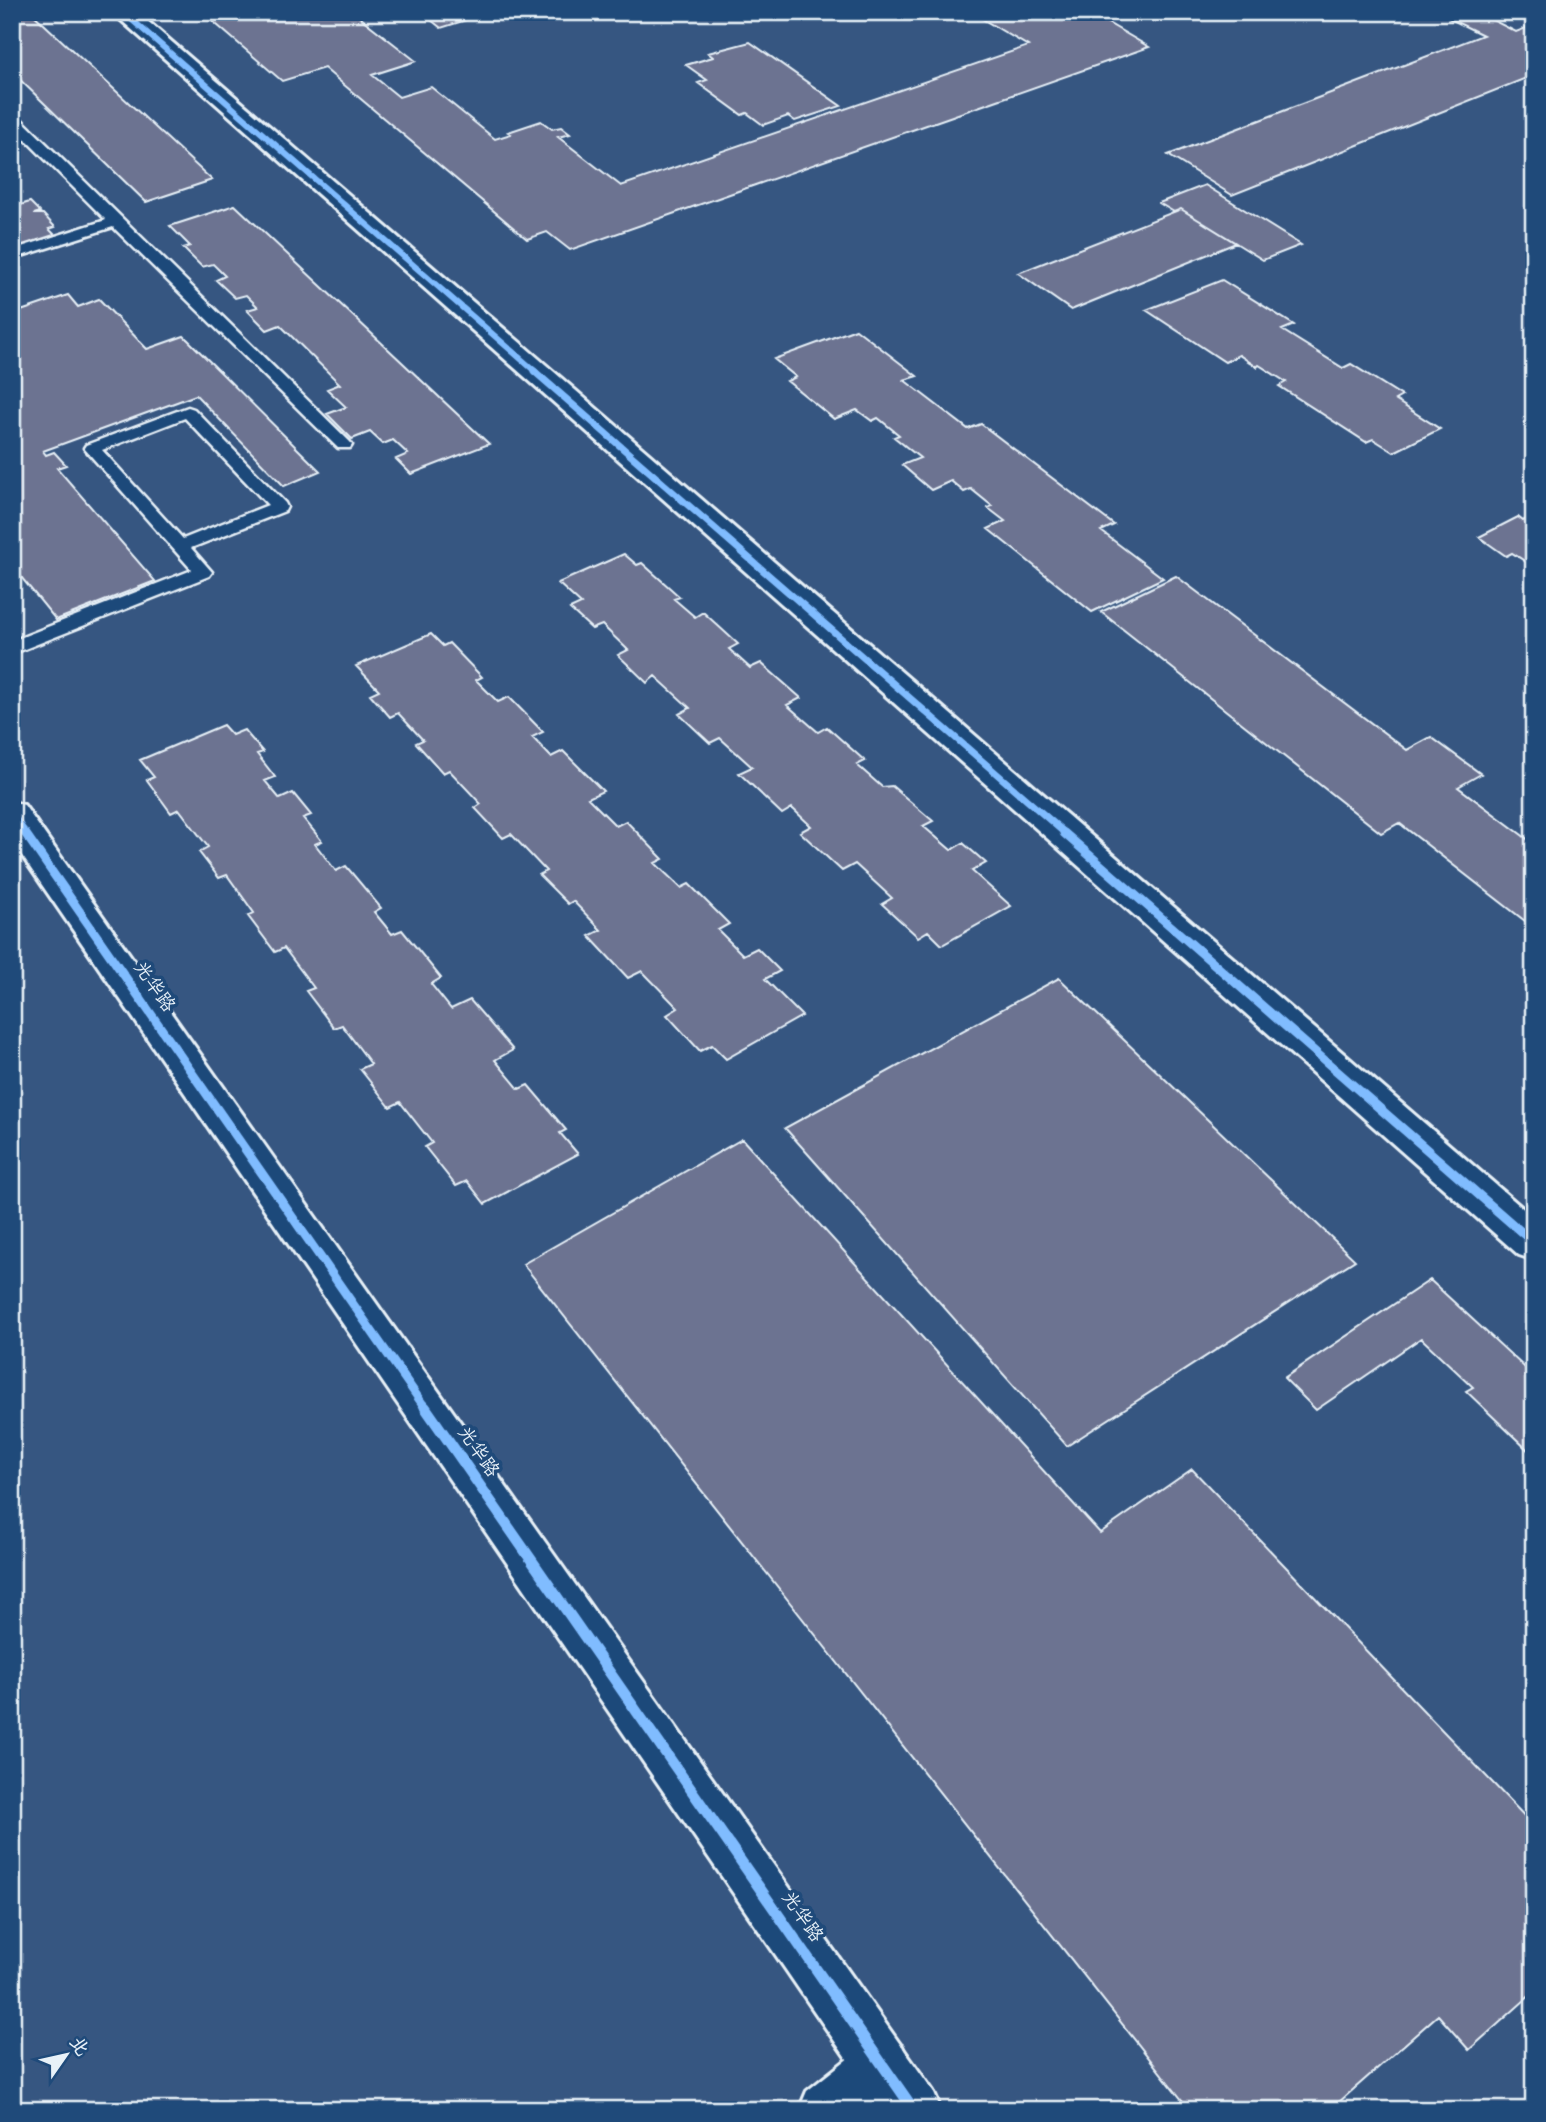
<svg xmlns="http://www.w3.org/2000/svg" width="1546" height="2122" font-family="Kalam,'LXGW WenKai TC',sans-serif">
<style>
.building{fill:#6c7391;stroke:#e8f1f8;stroke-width:2}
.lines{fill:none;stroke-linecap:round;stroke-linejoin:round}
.lane-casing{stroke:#e8f1f8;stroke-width:5}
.street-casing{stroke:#e8f1f8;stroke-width:6}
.secondary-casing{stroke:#e8f1f8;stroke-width:6}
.lane{fill:#1f4a7a;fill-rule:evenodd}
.street{fill:#1f4a7a;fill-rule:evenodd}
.secondary{fill:#1f4a7a;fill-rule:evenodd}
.cycleway-far3-casing{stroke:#1f4a7a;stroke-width:9}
.cycleway-far2-casing{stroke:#1f4a7a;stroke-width:10}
.cycleway-far1-casing{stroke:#1f4a7a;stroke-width:13}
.cycleway-casing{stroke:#1f4a7a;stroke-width:16}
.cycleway-far3{stroke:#80bcff;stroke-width:6}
.cycleway-far2{stroke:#80bcff;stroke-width:7}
.cycleway-far1{stroke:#80bcff;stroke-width:9}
.cycleway{stroke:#80bcff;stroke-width:11}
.labels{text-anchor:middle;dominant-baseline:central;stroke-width:7;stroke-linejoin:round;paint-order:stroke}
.street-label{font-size:19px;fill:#e8f1f8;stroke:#1f4a7a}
</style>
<rect width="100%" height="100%" fill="#365681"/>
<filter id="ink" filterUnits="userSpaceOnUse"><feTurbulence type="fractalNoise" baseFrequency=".0143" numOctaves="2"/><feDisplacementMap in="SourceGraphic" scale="14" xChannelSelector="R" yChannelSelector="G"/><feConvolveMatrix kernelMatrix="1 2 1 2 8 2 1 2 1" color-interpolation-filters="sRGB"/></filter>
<g filter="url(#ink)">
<path class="building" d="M12,12H31L212,180L146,202L12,72Z
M202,12H353L416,61L372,75L399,97L431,87L495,139L511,134L508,132L541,121L552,129L561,127L570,134L558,137L621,186L1028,46L979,17L992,12H1089L1149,47L570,250L547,232L527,239L324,68L282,81Z
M410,12H487L488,13L441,28L421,12L413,15Z
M1275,12H1309L1288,20Z
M1469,12H1477L1516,32L1534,25V75L1232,195L1168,155L1483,35L1450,19Z
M750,42L841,106L795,121L788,116L763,125L747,113L742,115L698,83L707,80L686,65L713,57L708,53Z
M1205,185L1301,245L1263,260L1181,209L1174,212L1159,203Z
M12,200L17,206L30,202L40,212L34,214H43L55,227L49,229L56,236L12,250Z
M235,205L489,444L411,474L396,459L408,454L393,440L383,444L370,432L352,439L327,414L346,407L327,389L340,384L280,325L267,330L247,310L258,307L246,295L235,298L216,280L225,276L213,264L202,267L183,248L190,246L170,226Z
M1181,209L1236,243L1071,310L1018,273Z
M1222,280L1294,325L1282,330L1343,368L1351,364L1402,396L1395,400L1440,429L1394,452L1373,439L1366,442L1279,386L1286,382L1259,365L1257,367L1239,355L1225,362L1146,310Z
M68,295L78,307L99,299L147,349L184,336L320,471L284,486L196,395L43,451L46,455L54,452L66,465L57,468L155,581L56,620L12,566V314Z
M856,329L917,376L904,380L968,429L981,424L1114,525L1101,531L1163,578L1092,612L988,529L1005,521L988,508L992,506L971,489L964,492L951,481L931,490L902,465L920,458L894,437L899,435L878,418L872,421L857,410L834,419L787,381L796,377L774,359Z
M1534,515V567L1512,553L1506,556L1479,537L1518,517L1523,521Z
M624,554L637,565L642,563L680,597L674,599L695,617L703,612L738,644L729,649L750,668L761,663L801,698L787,705L818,732L827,727L865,761L857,765L882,787L892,786L933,821L923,826L951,850L963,843L986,863L972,871L1011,906L942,945L928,931L918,937L882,904L892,898L855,864L842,871L800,832L811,826L792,808L782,814L739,773L752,767L720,738L710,743L679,714L690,708L655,676L647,683L618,655L628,650L602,625L592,629L570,609L581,604L558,583Z
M1176,576L1407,750L1431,737L1481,774L1458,787L1534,844V928L1399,823L1381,833L1101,612Z
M431,634L443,646L449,643L482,677L476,680L498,702L509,697L543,732L532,737L551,757L563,751L603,791L588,798L616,826L626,821L663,859L655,863L681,888L689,884L729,924L718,930L743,955L757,948L780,971L765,979L802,1016L726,1059L712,1045L700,1051L667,1015L678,1008L642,971L628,978L589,936L601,930L573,901L568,904L539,875L546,871L511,834L503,838L475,808L481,804L449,770L443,773L416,743L423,740L398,713L390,717L370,694L379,690L356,666Z
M223,725L232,735L244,730L263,752L257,754L275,777L265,781L280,799L293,793L311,815L303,818L322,841L315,844L336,871L346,866L381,908L374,912L392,934L402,930L441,978L431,984L451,1009L470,1000L513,1050L495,1060L519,1089L528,1085L566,1130L560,1133L578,1154L485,1204L467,1181L456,1186L425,1147L432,1143L400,1102L390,1107L360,1069L371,1064L342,1025L334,1028L306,991L314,988L284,948L275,952L248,916L254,913L227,875L219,878L199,852L208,847L179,809L171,813L147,780L154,777L140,760Z
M1059,978L1355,1260L1067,1446L785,1128Z
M742,1139L1100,1533L1192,1469L1534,1826V1992L1469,2050L1438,2015L1330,2110H1190L523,1264Z
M1430,1280L1534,1376V1456L1466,1391L1473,1387L1421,1338L1316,1410L1284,1378Z"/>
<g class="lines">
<defs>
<path id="lane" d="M12,114L17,115L350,442L352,445L350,448H338L113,227L12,259V250L106,220L12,126Z
M188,407L194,409L285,503L287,507L285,511L191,548L212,572L209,576L12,654V641L192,570L84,448L86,445ZM185,418L268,505L183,539L102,450Z"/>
<path id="street" d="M883,2038L902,2046L910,2065L902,2084L869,2110H799L807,2091L864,2046Z"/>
<path id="secondary" d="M112,12H137L1534,1218V1260L1519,1255Z
M12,802L24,805L933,2091L941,2110H882L12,841Z"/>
</defs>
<use href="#lane" class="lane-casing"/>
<use href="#street" class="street-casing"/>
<use href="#secondary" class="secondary-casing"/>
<use href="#lane" class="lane"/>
<use href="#street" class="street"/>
<use href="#secondary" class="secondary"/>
<defs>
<path id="cycleway-far3" d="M123,12L536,372"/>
<path id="cycleway-far2" d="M534,371L1066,834
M12,814L26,834"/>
<path id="cycleway-far1" d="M25,833L426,1409
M1064,833L1534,1243"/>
<path id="cycleway" d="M425,1407L914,2110"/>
</defs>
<use href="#cycleway-far3" class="cycleway-far3-casing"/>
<use href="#cycleway-far2" class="cycleway-far2-casing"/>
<use href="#cycleway-far1" class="cycleway-far1-casing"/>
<use href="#cycleway" class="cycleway-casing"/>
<use href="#cycleway-far3" class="cycleway-far3"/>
<use href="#cycleway-far2" class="cycleway-far2"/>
<use href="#cycleway-far1" class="cycleway-far1"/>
<use href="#cycleway" class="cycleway"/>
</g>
</g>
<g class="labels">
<g class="street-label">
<text transform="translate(154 987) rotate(55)">光华路</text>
<text transform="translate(478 1452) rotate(55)">光华路</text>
<text transform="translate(802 1917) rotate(55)">光华路</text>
</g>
</g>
<rect width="1546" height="2122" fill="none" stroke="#1f4a7a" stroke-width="42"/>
<rect x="21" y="21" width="1504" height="2080" fill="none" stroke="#e8f1f8" stroke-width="2.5" filter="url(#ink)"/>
<g transform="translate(66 2055) rotate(56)" stroke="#1f4a7a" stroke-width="5" paint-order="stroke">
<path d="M0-5L12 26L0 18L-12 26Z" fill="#e8f1f8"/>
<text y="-10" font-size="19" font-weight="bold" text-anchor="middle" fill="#e8f1f8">北</text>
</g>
</svg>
